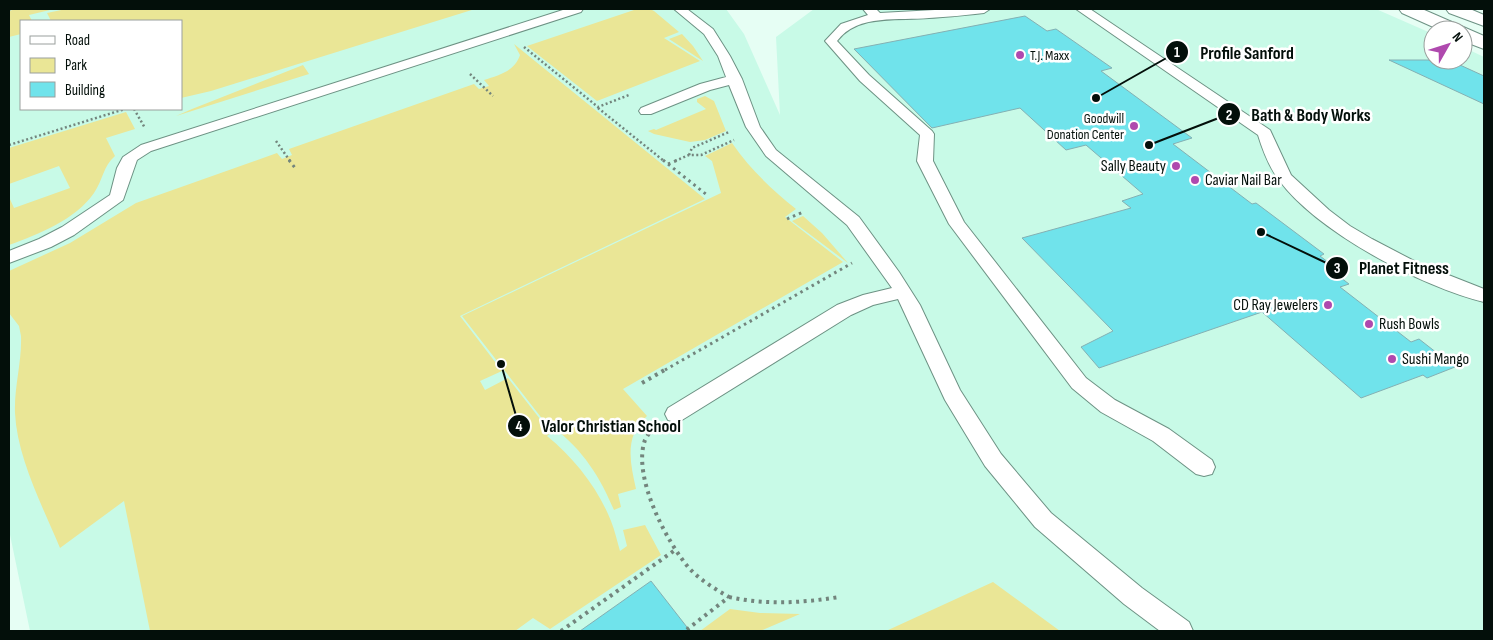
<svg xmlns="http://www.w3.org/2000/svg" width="1493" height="640" font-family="'Sofia Sans Condensed',sans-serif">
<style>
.built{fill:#c8fae7;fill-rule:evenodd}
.green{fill:#eae696}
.building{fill:#70e3eb;stroke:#84b0b3}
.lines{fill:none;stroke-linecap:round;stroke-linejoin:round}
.service-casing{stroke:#6d9284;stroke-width:2}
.primary-casing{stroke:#6d9284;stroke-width:2}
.path-far2{stroke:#73857d;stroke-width:2.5;stroke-dasharray:2 2.5;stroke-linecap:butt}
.path-far1{stroke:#73857d;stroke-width:3;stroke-dasharray:2.5 4;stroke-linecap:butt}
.path{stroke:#73857d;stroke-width:4;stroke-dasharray:3 4.5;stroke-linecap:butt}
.service{fill:#fff;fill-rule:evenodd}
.primary{fill:#fff;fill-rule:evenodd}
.poi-dot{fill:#af49ae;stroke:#fff;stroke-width:2}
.labels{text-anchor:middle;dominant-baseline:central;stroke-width:5;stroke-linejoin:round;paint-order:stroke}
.far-poi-label{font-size:14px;fill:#030f0a;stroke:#fff;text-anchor:start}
.poi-label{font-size:16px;fill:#030f0a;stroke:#fff;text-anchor:start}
.leader{fill:none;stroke:#030f0a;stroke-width:2}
.callout-dot{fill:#030f0a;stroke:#fff;stroke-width:2}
.mark-label{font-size:15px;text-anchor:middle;font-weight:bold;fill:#fff}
.callout-label{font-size:18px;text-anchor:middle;font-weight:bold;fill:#030f0a;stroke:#fff;stroke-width:5;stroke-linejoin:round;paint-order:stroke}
</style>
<rect width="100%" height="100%" fill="#e6fef4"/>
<path class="built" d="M9,9H726L744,34L780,115L776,37L814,9H1376L1433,34V60H1463V47L1484,57V631H30L9,530ZM21,21H181V109H21Z"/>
<path class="green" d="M16,9H54L29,15L32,21H21V34L9,37V11Z
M66,9H475L211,91L181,98V21H51L47,13Z
M637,9H650L654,11L679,32L664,38L700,61L597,101L527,46Z
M682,34L693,46L703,61L669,39Z
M514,44L705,199L460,316L502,371L480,381L485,390L508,378L551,433L547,436C574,458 598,488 611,521C615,531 617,541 620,551L627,546L623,530L645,525L661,555L550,629L533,618L515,631H150L124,501L60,548C43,507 17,458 15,413C14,387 22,362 21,336L19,326L9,313V271L70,243L136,203L277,153L282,159L292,155L289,149L474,84L479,89L489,86L484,80C499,75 515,71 520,55Z
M303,65L309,74L176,116L192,109Z
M705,96L714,101L726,131L705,140L690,142L654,134L648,131L654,129L656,130L706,109L697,102V99Z
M126,112L135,129L106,138L115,156C103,166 103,180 94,193C75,220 39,234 9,245V197L14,208L70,188L59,166L9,184V148Z
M732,143C750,169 771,189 796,209L785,217L843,262L623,389L647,416C624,436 630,462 636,489L618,494L621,507L614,510C600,477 583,450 554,428L551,430L462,316L721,193L712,161L705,156Z
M803,216L822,233L848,263L792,221Z
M993,582L1060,631H886Z
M730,609L760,613L800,614L760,631H700Z"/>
<path class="building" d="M1025,16L1047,31L1056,29L1112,68L1101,71L1192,138L1173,144L1252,204L1256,203L1324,254L1320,256L1337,269L1332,271L1349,284L1340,287L1411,342L1419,339L1455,367L1427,378L1423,375L1361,398L1262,312L1099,368L1081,347L1113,331L1022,238L1131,208L1122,201L1143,194L1086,145L1066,150L1020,108L932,128L854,49Z
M1389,60H1449L1484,76V104Z
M651,581L690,631H580Z"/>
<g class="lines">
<defs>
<path id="service" d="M566,9H583L581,12L151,151L137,160L123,200L74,235L51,247L9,263V251L39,239L62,227L110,195L117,168L123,157L141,145Z
M674,9H687L713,29L730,56L742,79L760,127L776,150L859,217L899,272L920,305L960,390L1001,454L1051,513L1142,588L1189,622L1193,631H1160L1124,604L1035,527L985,466L945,400L898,299L873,305L851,315L682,420L675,422L668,420L665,414L668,408L837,305L863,295L892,288L847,225L766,156L746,127L729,85L710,90L651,114H641L639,111L641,108L700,84L726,77L718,56L704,34Z
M863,9H876L880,13L953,9H990L984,13C966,15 948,17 929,18C900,21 858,13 837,41L869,75L932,131L934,134L933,161L964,222L1086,378L1115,400L1169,429L1212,460L1215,467L1212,474L1204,476L1196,474L1153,441L1101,412L1072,388L949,224L917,161L920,135L860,81L825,41L841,24L868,15Z
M1076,9H1090L1270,130L1291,175L1329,210L1350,226L1372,239L1418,263L1484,289V302C1422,287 1317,232 1279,180C1269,167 1263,151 1258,135Z"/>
<path id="primary" d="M1399,9H1422L1484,36V49L1463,41V30H1440L1402,13Z
M1446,9H1470L1484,15V26L1449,13Z"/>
</defs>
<use href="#service" class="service-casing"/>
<use href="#primary" class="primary-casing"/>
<path class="path-far2" d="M9,9H11
M524,47L598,107L629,95
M470,74L493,96
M598,108L664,161
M134,109L145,128
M276,141L290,161
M9,145L125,109
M689,155L692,148L729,132
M675,161L689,155H701L734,140"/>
<path class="path-far1" d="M289,160L295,168
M663,160L707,195
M668,164L678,160
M787,219L803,212
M665,370L852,263"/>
<path class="path" d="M642,383L668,368
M653,427C651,431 647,436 645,440C632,476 666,541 689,568C700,580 715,589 729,597L685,631
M729,597C766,605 802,603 839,597
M561,631L675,550"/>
<use href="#service" class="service"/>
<use href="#primary" class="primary"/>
</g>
<g class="poi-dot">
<circle cx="1020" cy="55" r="5"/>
<circle cx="1134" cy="126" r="5"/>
<circle cx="1176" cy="166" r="5"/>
<circle cx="1195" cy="180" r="5"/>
<circle cx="1328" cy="305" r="5"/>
<circle cx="1369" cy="324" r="5"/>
<circle cx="1392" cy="359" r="5"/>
</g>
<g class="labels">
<g class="far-poi-label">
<text x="1030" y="55">T.J. Maxx</text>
<text x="1124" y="118" text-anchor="end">Goodwill<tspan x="1124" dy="16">Donation Center</tspan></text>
</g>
<g class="poi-label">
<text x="1166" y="166" text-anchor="end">Sally Beauty</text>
<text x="1205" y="180">Caviar Nail Bar</text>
<text x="1318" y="305" text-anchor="end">CD Ray Jewelers</text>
<text x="1379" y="324">Rush Bowls</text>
<text x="1402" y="359">Sushi Mango</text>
</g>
</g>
<path class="leader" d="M1096 98L1177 52M1149 145L1229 114M1261 232L1337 268M501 364L519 426"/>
<g class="callout-dot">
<circle cx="1096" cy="98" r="5"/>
<circle cx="1149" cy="145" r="5"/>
<circle cx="1261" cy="232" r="5"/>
<circle cx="501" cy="364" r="5"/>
<circle cx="1177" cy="52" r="12"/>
<circle cx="1229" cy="114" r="12"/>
<circle cx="1337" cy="268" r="12"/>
<circle cx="519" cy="426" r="12"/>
</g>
<g class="mark-label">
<text x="1177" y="57">1</text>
<text x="1229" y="120">2</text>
<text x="1337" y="273">3</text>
<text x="519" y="431">4</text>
</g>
<g class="callout-label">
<text x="1247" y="59">Profile Sanford</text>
<text x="1311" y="121">Bath &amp; Body Works</text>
<text x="1404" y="274">Planet Fitness</text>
<text x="611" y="432">Valor Christian School</text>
</g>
<rect width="1493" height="640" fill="none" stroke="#030f0a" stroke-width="20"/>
<rect x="20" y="20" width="162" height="90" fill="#ffffff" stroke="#9a9f9d"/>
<rect x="30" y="36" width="25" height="8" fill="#ffffff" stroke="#9a9f9d"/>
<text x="65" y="45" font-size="15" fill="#030f0a">Road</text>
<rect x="30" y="58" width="25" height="15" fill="#eae696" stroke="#9a9f9d"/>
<text x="65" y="70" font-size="15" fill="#030f0a">Park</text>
<rect x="30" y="82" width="25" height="15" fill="#70e3eb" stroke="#9a9f9d"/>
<text x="65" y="95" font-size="15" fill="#030f0a">Building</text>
<g transform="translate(1448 45) rotate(51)"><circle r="24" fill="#ffffff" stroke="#9a9f9d"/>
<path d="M0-4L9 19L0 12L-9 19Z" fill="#af49ae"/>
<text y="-8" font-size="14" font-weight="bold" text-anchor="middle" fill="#030f0a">N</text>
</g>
</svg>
